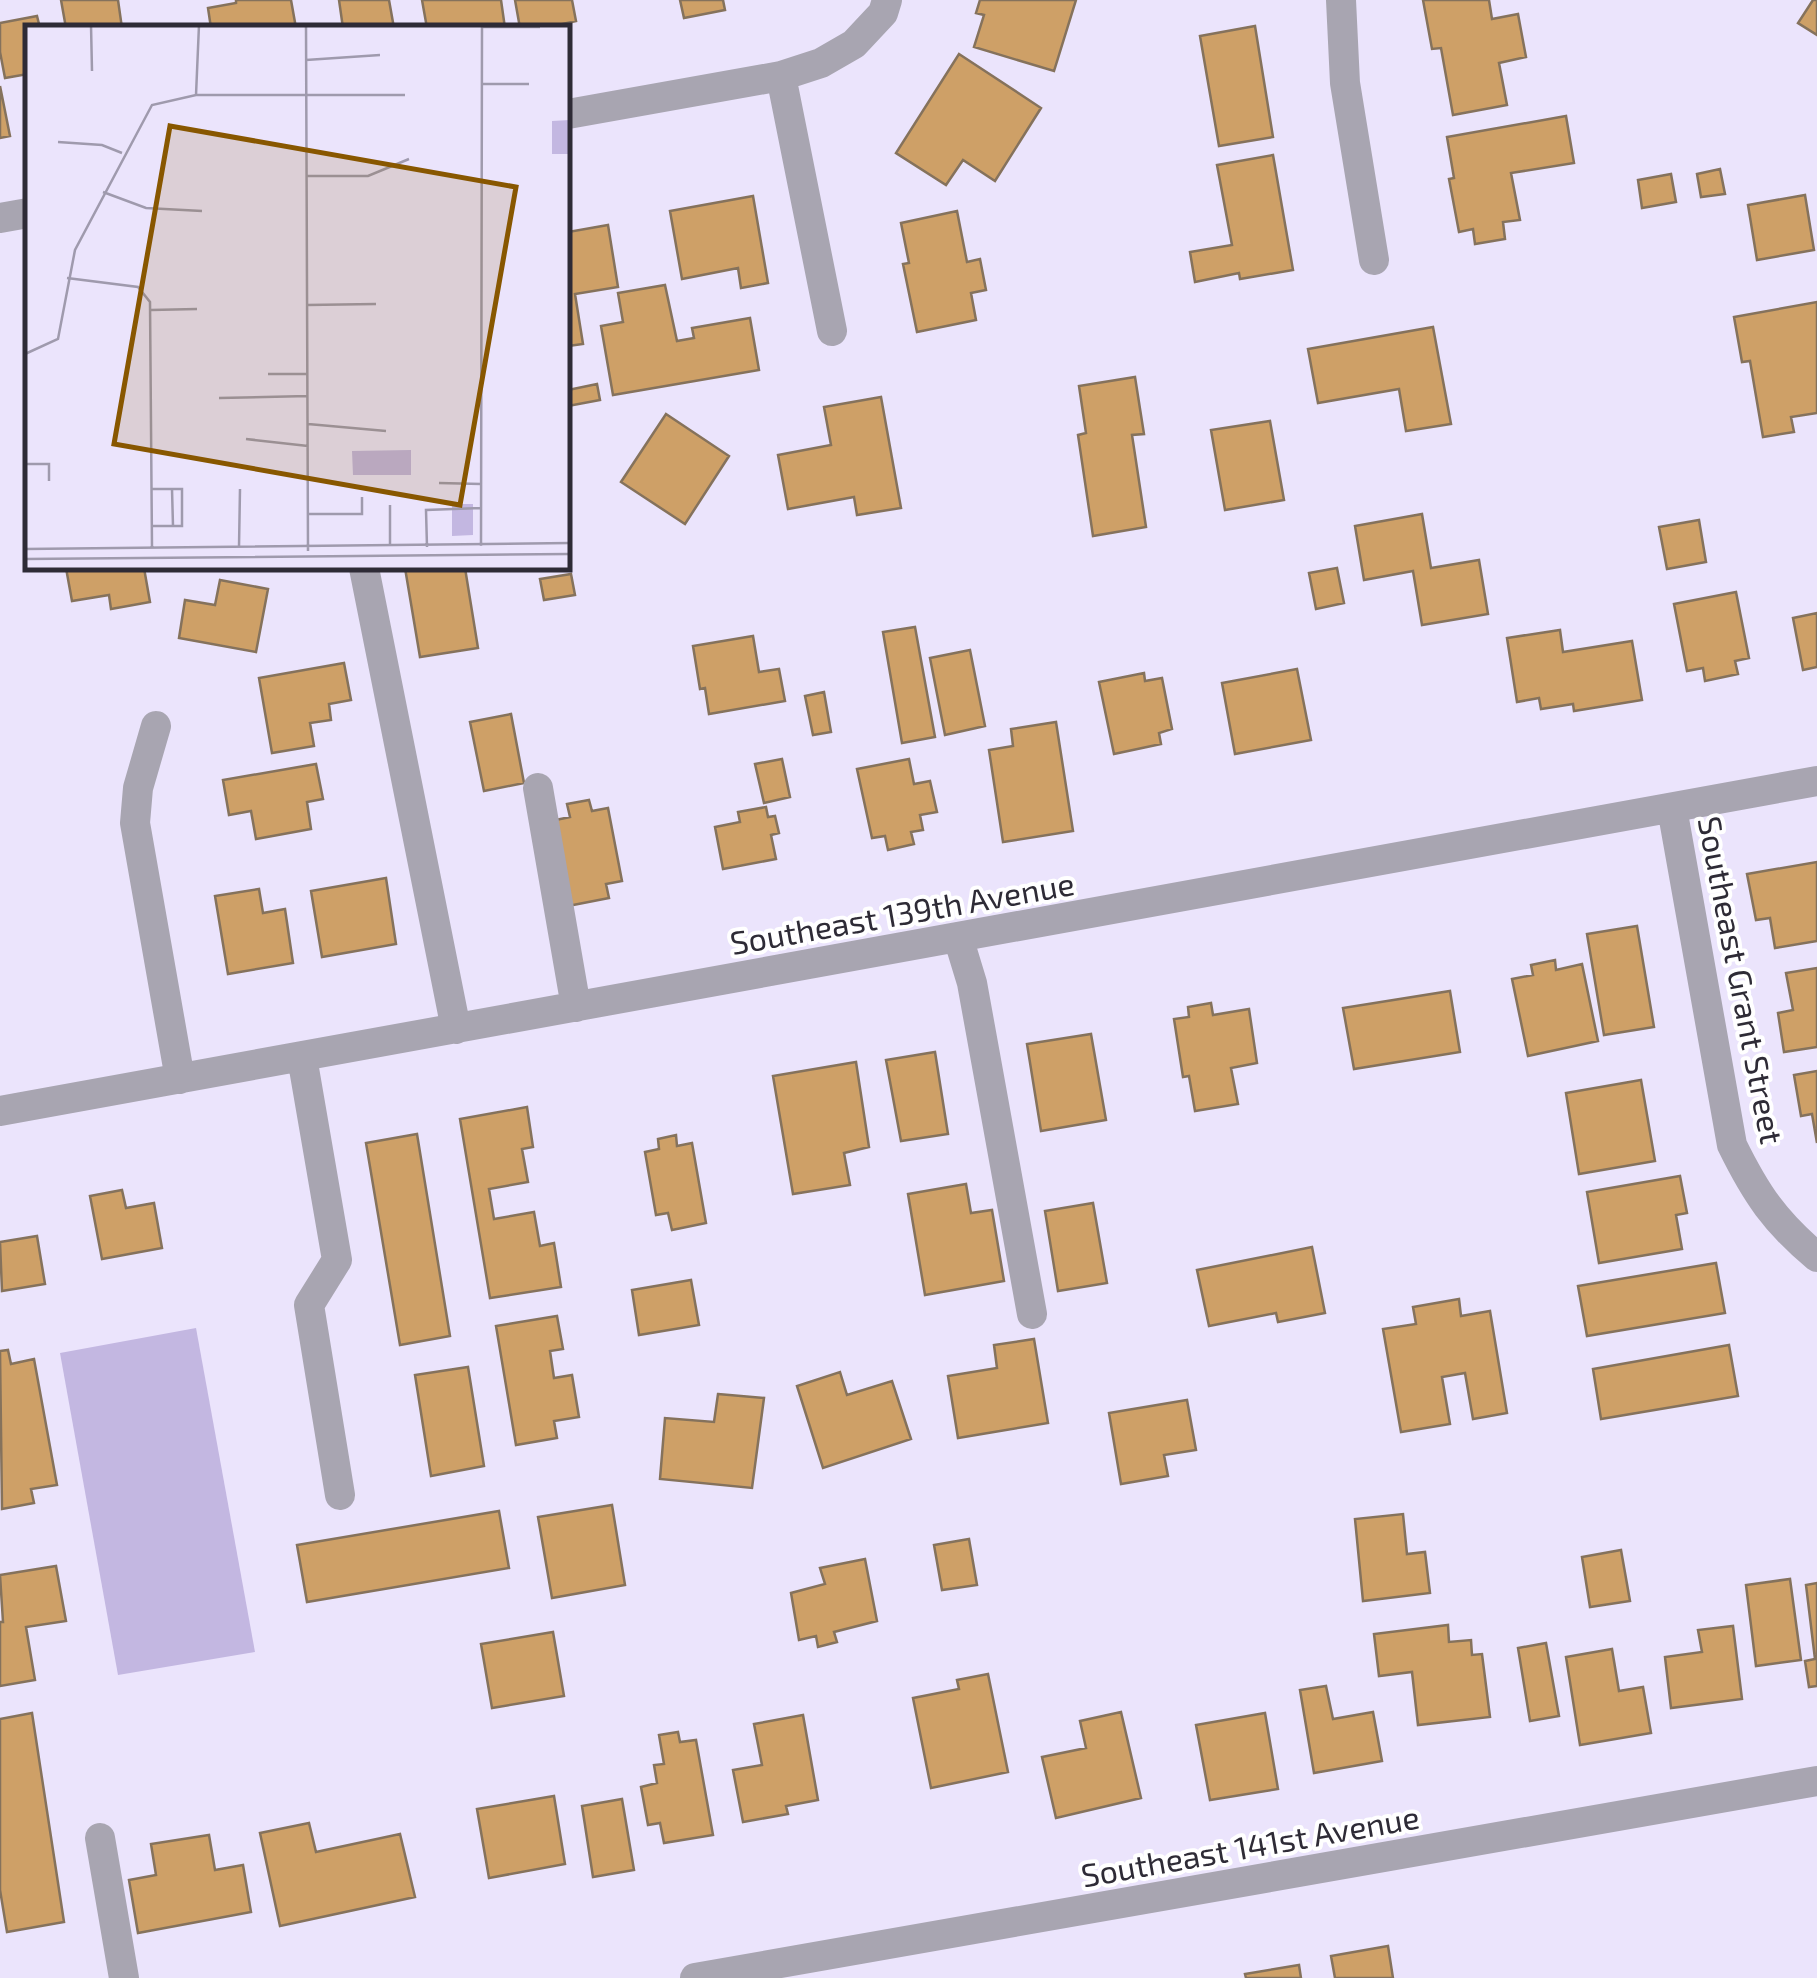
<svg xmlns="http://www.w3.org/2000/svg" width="1817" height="1978" font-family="'Exo 2',sans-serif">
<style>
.green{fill:#c3b7e1}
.building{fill:#cea067;stroke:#85725c;stroke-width:2.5}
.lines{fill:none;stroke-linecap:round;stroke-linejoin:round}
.minor{stroke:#a8a5b1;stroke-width:30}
.labels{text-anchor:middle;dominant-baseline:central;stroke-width:8;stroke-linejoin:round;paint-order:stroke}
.street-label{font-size:32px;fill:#2e2b36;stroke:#fff}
.inset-road{fill:none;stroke:#9f9aad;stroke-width:2.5}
.view{fill:#885700;fill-opacity:0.15;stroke:#885700;stroke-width:5}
.inset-edge{fill:none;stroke:#2e2b36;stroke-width:5}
</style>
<rect width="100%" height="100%" fill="#ebe4fc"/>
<path class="green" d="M196,1328L255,1652L118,1675L60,1353Z"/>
<path class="building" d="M61,0H118L122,28H66Z
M236,0H291L296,28H211L208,8L236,3Z
M339,0H389L394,28H343Z
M422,0H501L505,28H427Z
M515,0H572L576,21L545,28H520Z
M680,0H723L725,10L684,18Z
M980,0H1076L1054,71L974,47L984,15L976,13Z
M1423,0H1489L1492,19L1518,14L1526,57L1499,63L1507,105L1453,115L1441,48L1432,49Z
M1813,0H1817V35L1798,23Z
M37,16L40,28H28V74L5,78L0,52V23Z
M1255,26L1273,137L1219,146L1200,36Z
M959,54L1041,108L995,181L963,160L946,185L896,153Z
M0,86L10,136L0,138Z
M1566,116L1574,163L1511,173L1520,220L1503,222L1505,239L1475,244L1473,229L1459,232L1449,179L1454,178L1447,137Z
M1273,155L1293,270L1240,279L1239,273L1195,282L1190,252L1232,245L1217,165Z
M1720,169L1725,194L1701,197L1697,174Z
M1671,174L1676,202L1642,208L1638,180Z
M1805,195L1814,250L1757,260L1748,205Z
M753,196L768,283L741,288L738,268L682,279L670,211Z
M957,211L967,262L980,259L986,290L971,293L976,320L917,332L903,264L909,263L901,223Z
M608,225L618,287L575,294L583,344L568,346V232Z
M665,285L677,341L694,338L692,328L750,318L759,370L613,395L601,326L623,322L618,293Z
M1817,302V413L1791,417L1794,432L1763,437L1750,361L1742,362L1734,317Z
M1433,327L1451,424L1406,431L1399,389L1318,403L1308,349Z
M1135,377L1144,434L1132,435L1146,527L1093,536L1078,435L1086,433L1079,386Z
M597,384L600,400L568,406V390Z
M881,397L901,508L857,515L854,497L788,509L778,455L831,445L824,407Z
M666,414L729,456L685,524L621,482Z
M1270,421L1284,500L1225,510L1211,430Z
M1422,514L1431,568L1479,560L1488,614L1422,625L1413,571L1364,580L1355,526Z
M1699,520L1706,562L1667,569L1659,527Z
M66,568H144L150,602L111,609L109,595L72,601Z
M405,568H465L478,648L420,657Z
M1337,568L1344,603L1316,609L1309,573Z
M571,574L575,595L544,600L540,579Z
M220,580L268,589L256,652L179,638L185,600L215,605Z
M1736,592L1749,658L1735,661L1738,674L1705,681L1703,668L1687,671L1674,604Z
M1817,613V667L1803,670L1793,618Z
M915,627L935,737L902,743L883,632Z
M1560,630L1563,652L1632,641L1642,700L1574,711L1573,704L1541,709L1539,698L1517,702L1507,638Z
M753,636L759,672L779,669L785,701L709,714L705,688L700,689L693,646Z
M970,650L985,726L945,735L930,658Z
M344,663L351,700L329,704L331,720L310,723L314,746L272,753L259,678Z
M1297,669L1311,740L1235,754L1222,683Z
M1144,673L1145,681L1162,678L1172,729L1159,733L1161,744L1114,754L1099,682Z
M824,692L831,732L813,735L805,696Z
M511,714L524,783L484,791L470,722Z
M1056,722L1073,831L1003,842L989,750L1013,746L1011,729Z
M782,759L790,797L764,803L755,764Z
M909,759L914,784L930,781L937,812L920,815L923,830L911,832L914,844L888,850L885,836L872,838L857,769Z
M316,764L323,799L307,802L311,829L256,839L251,811L229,815L223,780Z
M589,800L592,811L608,808L622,881L606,884L609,898L568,906L551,821L570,817L567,804Z
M766,807L768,817L775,816L779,833L771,835L776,859L723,869L715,827L740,822L738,812Z
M1817,862V941L1775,948L1770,918L1756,920L1747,874Z
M386,878L396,944L322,957L311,891Z
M259,889L263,913L285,909L293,963L228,974L215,896Z
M1637,926L1654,1027L1604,1035L1587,934Z
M1555,960L1556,970L1582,964L1598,1041L1528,1056L1512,979L1533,975L1531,965Z
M1817,968V1047L1784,1052L1778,1013L1793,1010L1786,973Z
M1450,991L1460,1052L1354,1069L1343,1008Z
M1211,1003L1213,1015L1249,1009L1257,1063L1231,1068L1238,1104L1195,1111L1189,1076L1183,1077L1174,1019L1189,1017L1188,1007Z
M1091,1034L1106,1120L1041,1131L1027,1044Z
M935,1052L948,1134L901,1141L886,1060Z
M856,1062L869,1147L844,1153L850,1185L793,1194L773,1076Z
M1817,1071V1143L1812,1114L1801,1116L1794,1075Z
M1641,1080L1655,1161L1579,1174L1566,1093Z
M527,1107L533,1147L522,1149L528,1182L489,1189L494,1219L534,1212L540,1246L554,1243L561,1287L490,1298L460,1119Z
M417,1134L450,1336L400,1345L366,1143Z
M676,1135L677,1146L692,1143L706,1223L672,1230L668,1213L656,1215L645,1152L659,1149L658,1139Z
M1680,1176L1687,1213L1676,1215L1682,1249L1599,1263L1587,1192Z
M966,1184L971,1213L992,1210L1004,1281L925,1295L908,1194Z
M122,1190L126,1208L154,1203L162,1248L102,1259L90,1196Z
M1093,1203L1107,1283L1058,1291L1045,1211Z
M37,1236L45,1284L2,1291L0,1242Z
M1312,1247L1325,1313L1278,1322L1276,1313L1209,1326L1197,1270Z
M1716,1263L1725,1313L1587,1336L1578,1286Z
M691,1280L699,1325L639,1335L632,1290Z
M1459,1299L1461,1316L1490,1311L1507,1413L1473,1419L1465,1373L1442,1377L1450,1424L1401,1432L1383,1329L1416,1324L1413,1307Z
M557,1316L563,1349L550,1351L554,1378L572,1375L579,1417L554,1421L557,1438L516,1445L496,1326Z
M1034,1339L1048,1423L958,1438L948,1376L997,1368L994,1345Z
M1729,1345L1738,1396L1601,1419L1593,1369Z
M8,1350L11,1364L34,1359L57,1485L31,1489L34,1503L2,1509L0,1351Z
M468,1367L484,1466L431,1476L415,1375Z
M840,1372L847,1395L892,1381L911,1439L823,1468L797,1386Z
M718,1394L764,1398L752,1488L660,1479L665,1418L714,1422Z
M1187,1400L1196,1450L1164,1455L1168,1476L1121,1484L1109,1413Z
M612,1505L625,1585L552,1598L538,1517Z
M499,1511L509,1568L307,1602L297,1545Z
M1403,1514L1407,1554L1425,1552L1430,1593L1363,1601L1355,1519Z
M969,1539L977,1585L942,1590L934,1545Z
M1621,1550L1630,1601L1590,1607L1582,1557Z
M865,1559L877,1621L834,1632L837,1642L818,1647L816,1636L799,1640L791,1593L825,1584L820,1568Z
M56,1566L66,1621L26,1627L35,1680L0,1686V1622H3L0,1575Z
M1790,1579L1801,1660L1756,1666L1746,1585Z
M1817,1583V1686L1809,1687L1805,1661L1815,1659L1806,1585Z
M1448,1625L1449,1642L1471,1640L1472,1655L1482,1654L1490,1717L1418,1725L1412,1672L1379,1676L1374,1634Z
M1733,1626L1742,1699L1671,1708L1665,1657L1702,1652L1698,1630Z
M553,1632L564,1696L492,1708L481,1644Z
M1546,1643L1559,1716L1530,1721L1518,1648Z
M1612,1649L1619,1691L1643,1687L1651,1733L1580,1745L1566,1657Z
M988,1674L1008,1772L931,1788L913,1698L959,1689L957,1680Z
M1326,1686L1333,1719L1373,1712L1382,1761L1314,1773L1300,1690Z
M1121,1712L1141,1798L1056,1818L1042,1757L1086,1748L1080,1721Z
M32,1713L64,1922L7,1932L0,1890V1719Z
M1265,1713L1278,1789L1210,1800L1196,1725Z
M803,1715L818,1800L786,1806L788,1814L743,1822L733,1770L762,1765L754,1724Z
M678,1732L680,1742L696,1740L713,1835L664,1843L660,1823L648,1825L641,1787L657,1783L654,1765L664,1764L659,1735Z
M554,1796L565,1864L489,1878L477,1809Z
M622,1799L634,1870L593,1877L582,1806Z
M309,1823L316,1852L400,1834L415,1897L280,1926L260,1833Z
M209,1835L215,1870L243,1865L251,1912L138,1933L129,1880L156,1875L151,1844Z
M1388,1946L1393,1978H1335L1331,1956Z
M1299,1965L1301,1978H1246L1245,1974Z"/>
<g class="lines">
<path class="minor" d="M1341,0L1345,83L1374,260
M781,76L832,331
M568,114L781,76L821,63L854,44L883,13L887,0
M0,218L28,213
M364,568L456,1029
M156,726L138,788L135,823L180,1079
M538,788L576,1007
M1672,808L1732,1145C1756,1194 1775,1222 1817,1257
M958,937L972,983L1032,1314
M302,1057L337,1260L309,1305L340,1495
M0,1111L1817,781
M100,1838L124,1978
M695,1978L1817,1781"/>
</g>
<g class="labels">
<g class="street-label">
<text transform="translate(902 912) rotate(-10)">Southeast 139th Avenue</text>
<text transform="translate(1742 980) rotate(79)">Southeast Grant Street</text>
<text transform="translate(1250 1845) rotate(-10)">Southeast 141st Avenue</text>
</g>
</g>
<g transform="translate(25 25)">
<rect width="545" height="545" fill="#ebe4fc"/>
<path d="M545,95V129H527V96ZM386,425V450H328L327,426ZM427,479H448V510L427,511Z" fill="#c3b7e1"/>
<path class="inset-road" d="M66,0L67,46M281,0L283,526M457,2H515M281,35L355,30M457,59H504M171,70L174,0M33,117L77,120L97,128M282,151H343L384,134M78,167L121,183L177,186M42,253L113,262L125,277L127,522M282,280L351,279M126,285L172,284M0,329L33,314L50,225L127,80L171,70H380M243,349H283M194,373L283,371M283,399L361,406M221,414L283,421M0,439H24V456M414,458L456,459M127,464H157V501H127M147,464L148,501M365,480V521M283,489H337V472M456,521L457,0M214,522L215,464M402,522L401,485L456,483M0,524L545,518M0,534L545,529"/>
<path class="view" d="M145,101L491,162L435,480L89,419Z"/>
<rect width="545" height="545" class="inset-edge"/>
</g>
</svg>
